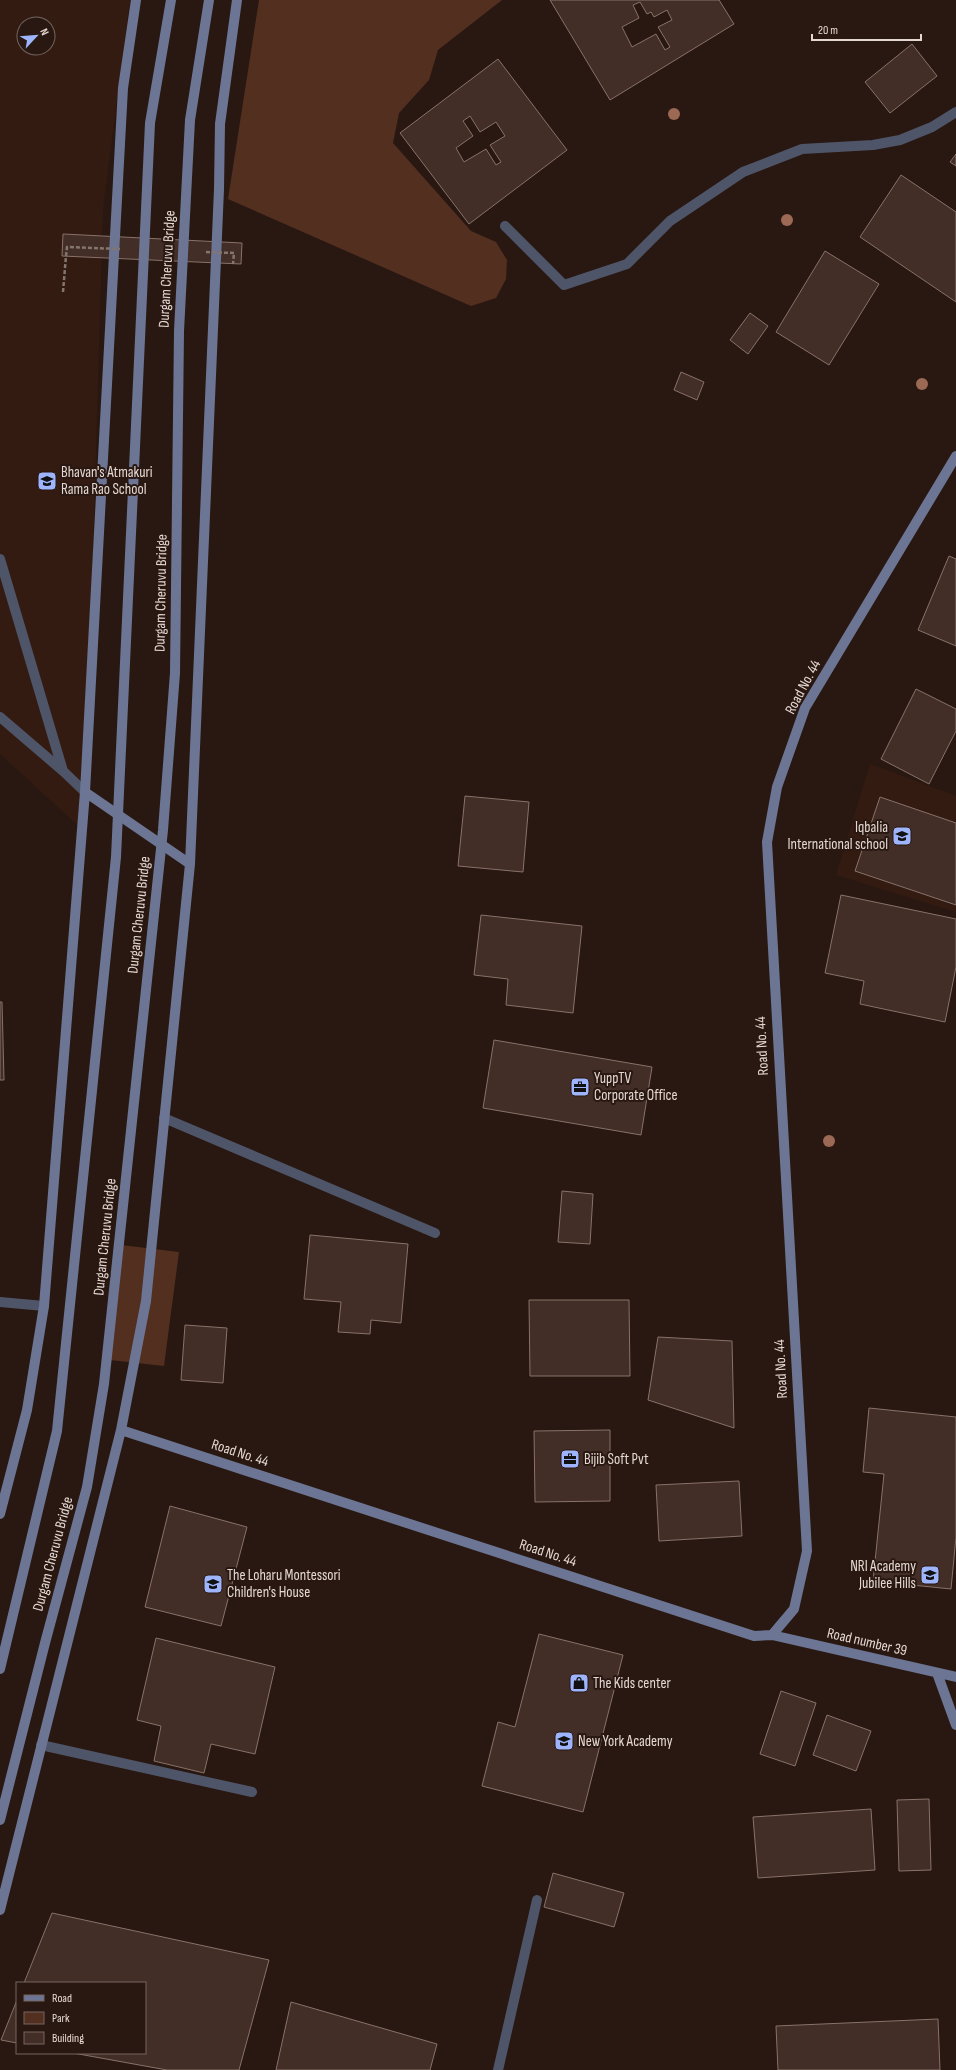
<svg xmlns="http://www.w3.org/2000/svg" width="956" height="2070" font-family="'Sofia Sans Condensed',sans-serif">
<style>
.built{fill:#331b12;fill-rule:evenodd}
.green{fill:#532f20}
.building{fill:#422e27;stroke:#887269;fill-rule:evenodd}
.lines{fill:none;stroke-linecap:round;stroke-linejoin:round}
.path{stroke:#84756f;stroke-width:2.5;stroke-dasharray:4 2;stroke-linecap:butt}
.lane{stroke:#4f5569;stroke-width:10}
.street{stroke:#4f5569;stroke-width:10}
.secondary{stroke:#6c7694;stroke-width:10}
.path-bridge{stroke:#84756f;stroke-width:2.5;stroke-dasharray:4 2;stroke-linecap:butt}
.secondary-bridge{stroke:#6c7694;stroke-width:10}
.tree{fill:#9c6955}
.labels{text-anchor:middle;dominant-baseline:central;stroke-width:4;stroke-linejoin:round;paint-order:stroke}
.street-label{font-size:15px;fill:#e5d8d3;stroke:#291811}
.poi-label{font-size:15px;fill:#e5d8d3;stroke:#291811;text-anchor:start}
</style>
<rect width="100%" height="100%" fill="#291811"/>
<path class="built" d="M0,0H130L103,208L85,832L0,754ZM24,24H48V48H24Z
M870,764L956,796V912L836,875Z"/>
<path class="green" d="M259,0H502L438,50L429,80L399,113L393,143L471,231L496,242L507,260L506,279L496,298L471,306L228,199Z
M121,1245L179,1252L164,1366L110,1360Z"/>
<path class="building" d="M550,0H719L734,24L610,100ZM640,2L647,14L651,12L654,17L667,10L672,20L658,27L670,47L665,50L656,34L632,47L622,27L639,18L633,5Z
M912,44L937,76L890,113L865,82Z
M498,59L567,150L469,224L400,133ZM470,116L480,132L496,122L505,136L490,145L501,162L496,165L486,149L464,162L456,148L473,136L463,121Z
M956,154V166L950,162Z
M901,175L956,212V302L860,237Z
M63,234L242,243L241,264L62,256Z
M825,251L879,284L829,365L776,332Z
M750,313L768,326L748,354L730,340Z
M681,372L704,382L697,400L674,390Z
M949,556L956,559V646L918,630Z
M916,689L956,709V731L929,784L881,759Z
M465,796L529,802L523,872L458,866Z
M880,797L956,823V905L855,871Z
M841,895L956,919V967L945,1022L860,1004L864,981L825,973Z
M481,915L582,926L573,1013L506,1005L508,979L474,975Z
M0,1002H2L4,1080H0Z
M494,1040L652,1067L641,1135L483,1108Z
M562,1191L593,1194L590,1244L558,1242Z
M310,1235L408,1244L401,1323L371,1320L370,1334L338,1332L341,1302L304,1299Z
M529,1300H629L630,1376H530Z
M185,1325L227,1328L223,1383L181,1380Z
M658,1337L732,1341L734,1428L648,1400Z
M869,1408L956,1417V1537L951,1589L873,1581L884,1474L863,1472Z
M610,1430V1501L535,1502L534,1431Z
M739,1481L742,1536L659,1541L656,1485Z
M170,1506L247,1527L221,1626L145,1607Z
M539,1634L623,1655L583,1812L482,1786L498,1722L515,1727Z
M156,1638L275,1667L255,1754L211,1744L204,1773L154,1761L161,1726L137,1720Z
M781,1691L816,1703L795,1766L760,1754Z
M827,1715L871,1731L856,1771L813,1755Z
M929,1799L931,1870L899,1871L897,1800Z
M871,1809L875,1870L758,1878L753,1817Z
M553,1873L624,1893L614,1927L544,1907Z
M52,1913L269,1960L239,2070H167L73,2053H145V1983H24Z
M17,2000V2043L1,2040Z
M291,2002L437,2044L430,2070H276Z
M938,2019L940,2070H778L776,2026Z"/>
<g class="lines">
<path class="path" d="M63,292L66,256"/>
<path class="lane" d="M505,226L564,285L627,264L670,221L743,172L802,149L873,145L900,140L932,127L956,112
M0,559L63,771
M0,717L63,771L85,792
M164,1118L435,1233
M41,1745L252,1792"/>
<path class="street" d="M0,1302L44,1306
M498,2070L537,1900"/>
<path class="secondary" d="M85,792L190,864
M121,1430L754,1636L772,1635L794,1609L807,1551L767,842L777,787L805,708L956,456
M0,1514L27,1410L44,1306L85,792L123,88L136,0
M772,1635L956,1677
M937,1673L956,1725
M0,1910L121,1430L146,1301L190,864L219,189L220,124L237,0"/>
<path class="path-bridge" d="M206,252L234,253L233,264
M66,256L67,247L120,249"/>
<path class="secondary-bridge" d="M0,1669L57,1431L116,857L150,123L171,0
M0,1820L45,1643L87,1487L104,1384L163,830L175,673L179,331L190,120L209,0"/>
</g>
<g class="tree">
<circle cx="674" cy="114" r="6"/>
<circle cx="787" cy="220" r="6"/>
<circle cx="922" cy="384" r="6"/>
<circle cx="829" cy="1141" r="6"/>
</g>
<defs>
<symbol id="school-square" viewBox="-11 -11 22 22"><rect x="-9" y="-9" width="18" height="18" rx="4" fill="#9eb4fd" stroke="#291811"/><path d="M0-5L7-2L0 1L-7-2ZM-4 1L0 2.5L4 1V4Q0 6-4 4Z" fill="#111"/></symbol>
<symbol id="office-square" viewBox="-11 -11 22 22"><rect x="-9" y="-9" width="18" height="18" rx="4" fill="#9eb4fd" stroke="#291811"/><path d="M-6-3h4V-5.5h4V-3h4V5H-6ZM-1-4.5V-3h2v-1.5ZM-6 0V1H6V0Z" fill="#111"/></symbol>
<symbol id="university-square" viewBox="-11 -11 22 22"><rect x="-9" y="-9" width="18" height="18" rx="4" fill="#9eb4fd" stroke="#291811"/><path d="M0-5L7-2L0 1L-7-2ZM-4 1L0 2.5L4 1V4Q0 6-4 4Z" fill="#111"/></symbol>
<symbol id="shop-square" viewBox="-11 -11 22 22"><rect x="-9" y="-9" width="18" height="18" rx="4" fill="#9eb4fd" stroke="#291811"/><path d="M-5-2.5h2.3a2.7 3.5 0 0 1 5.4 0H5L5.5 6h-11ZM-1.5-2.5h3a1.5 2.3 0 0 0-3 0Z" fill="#111"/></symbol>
</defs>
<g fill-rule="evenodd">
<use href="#school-square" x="36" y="470" width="22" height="22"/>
<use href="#school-square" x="891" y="825" width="22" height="22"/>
<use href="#office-square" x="569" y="1076" width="22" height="22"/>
<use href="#office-square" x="559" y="1448" width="22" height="22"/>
<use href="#university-square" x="919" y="1564" width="22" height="22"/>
<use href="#university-square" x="202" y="1573" width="22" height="22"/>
<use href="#shop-square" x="568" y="1672" width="22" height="22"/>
<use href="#school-square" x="553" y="1730" width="22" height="22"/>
</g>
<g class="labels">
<g class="street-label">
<text transform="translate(167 269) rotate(-87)">Durgam Cheruvu Bridge</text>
<text transform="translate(161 593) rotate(-89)">Durgam Cheruvu Bridge</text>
<text transform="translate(803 687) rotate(-62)">Road No. 44</text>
<text transform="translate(139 915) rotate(-84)">Durgam Cheruvu Bridge</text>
<text transform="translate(762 1046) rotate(-93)">Road No. 44</text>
<text transform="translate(105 1237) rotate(-84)">Durgam Cheruvu Bridge</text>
<text transform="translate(781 1369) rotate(-93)">Road No. 44</text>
<text transform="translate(240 1453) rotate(18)">Road No. 44</text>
<text transform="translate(548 1553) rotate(18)">Road No. 44</text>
<text transform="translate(53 1554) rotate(-75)">Durgam Cheruvu Bridge</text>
<text transform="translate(867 1642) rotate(13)">Road number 39</text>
</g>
<g class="poi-label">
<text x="61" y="472">Bhavan's Atmakuri<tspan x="61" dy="17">Rama Rao School</tspan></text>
<text x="888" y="827" text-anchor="end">Iqbalia<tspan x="888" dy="17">International school</tspan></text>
<text x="594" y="1078">YuppTV<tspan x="594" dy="17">Corporate Office</tspan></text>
<text x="584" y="1459">Bijib Soft Pvt</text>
<text x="916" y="1566" text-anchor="end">NRI Academy<tspan x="916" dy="17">Jubilee Hills</tspan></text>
<text x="227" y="1575">The Loharu Montessori<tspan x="227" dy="17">Children's House</tspan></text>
<text x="593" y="1683">The Kids center</text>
<text x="578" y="1741">New York Academy</text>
</g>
</g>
<rect x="16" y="1982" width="130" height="72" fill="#291811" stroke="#74655f"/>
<rect x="24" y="1995" width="20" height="6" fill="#6c7694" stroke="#74655f"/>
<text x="52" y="2002" font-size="12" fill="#e5d8d3">Road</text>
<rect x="24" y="2012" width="20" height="12" fill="#532f20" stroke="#74655f"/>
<text x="52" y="2022" font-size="12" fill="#e5d8d3">Park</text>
<rect x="24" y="2032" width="20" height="12" fill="#422e27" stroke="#74655f"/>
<text x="52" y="2042" font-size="12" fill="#e5d8d3">Building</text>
<g transform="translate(36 36) rotate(64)"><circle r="19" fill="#291811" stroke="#74655f"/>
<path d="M0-3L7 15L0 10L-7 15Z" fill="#9eb4fd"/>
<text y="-6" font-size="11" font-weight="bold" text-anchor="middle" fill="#e5d8d3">N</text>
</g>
<path d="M812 34v6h109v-6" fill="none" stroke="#e5d8d3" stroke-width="2"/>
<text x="818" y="34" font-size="12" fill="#e5d8d3" stroke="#291811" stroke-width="3" paint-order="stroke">20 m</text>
</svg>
